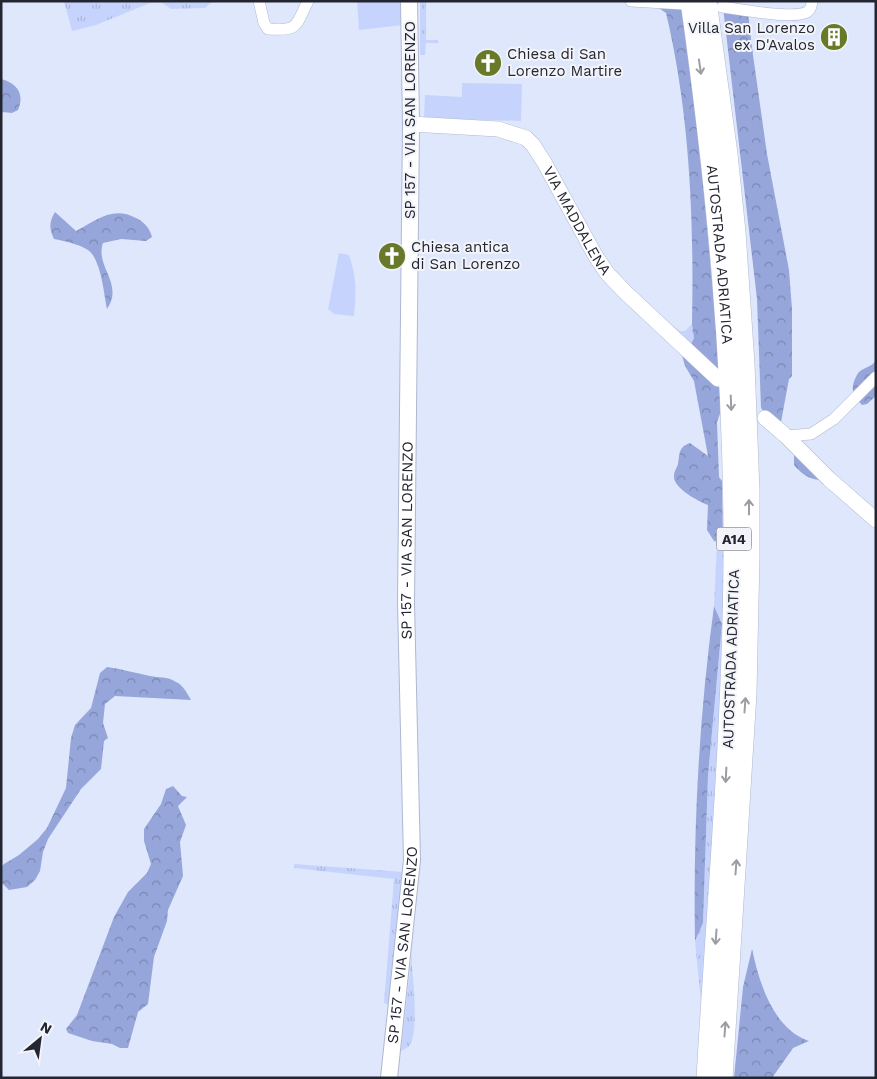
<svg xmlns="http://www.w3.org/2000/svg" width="877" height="1079" font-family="'Work Sans',sans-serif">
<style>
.grass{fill:url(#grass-tufts)}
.forest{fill:url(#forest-crowns)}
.garden{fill:#c6d4fd}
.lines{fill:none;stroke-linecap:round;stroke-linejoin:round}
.minor-casing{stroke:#afb8d2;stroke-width:12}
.tertiary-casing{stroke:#afb8d2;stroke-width:16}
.secondary-casing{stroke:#afb8d2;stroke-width:18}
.motorway-casing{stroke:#afb8d2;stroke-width:22}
.minor{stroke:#fff;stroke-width:11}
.tertiary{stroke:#fff;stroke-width:15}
.secondary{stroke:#fff;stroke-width:16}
.motorway{stroke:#fff;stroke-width:21}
.oneway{stroke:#9c9da2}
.labels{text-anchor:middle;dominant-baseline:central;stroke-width:4;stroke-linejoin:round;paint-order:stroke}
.shield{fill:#f2f4fa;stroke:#61646d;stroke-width:1}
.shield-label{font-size:14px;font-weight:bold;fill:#232630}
.poi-label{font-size:15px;fill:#232630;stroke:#f2f4fa;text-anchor:start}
.street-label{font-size:15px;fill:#232630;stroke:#f2f4fa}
</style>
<defs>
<pattern id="grass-tufts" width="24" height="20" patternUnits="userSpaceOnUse" patternTransform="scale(1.25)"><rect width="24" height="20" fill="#c6d4fd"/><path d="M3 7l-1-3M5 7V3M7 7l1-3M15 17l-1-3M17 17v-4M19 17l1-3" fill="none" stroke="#aab6d9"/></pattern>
<pattern id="forest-crowns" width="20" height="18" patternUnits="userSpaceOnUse" patternTransform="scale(1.25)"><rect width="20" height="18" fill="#96a6da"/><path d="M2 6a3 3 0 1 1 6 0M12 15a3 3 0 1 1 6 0" fill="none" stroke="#7a87b1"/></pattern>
</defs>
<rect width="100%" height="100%" fill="#dfe7fc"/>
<path class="grass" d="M64,1H213L205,8L171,9L161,2L150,3L96,25L72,31Z
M420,1H429L426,2V40H438V43H426L425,55H420Z
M660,316L680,331H685L692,324L694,338L690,346Z
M717,542L723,543C729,696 713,850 701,1002L695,941L703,923L708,775L722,624L714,606Z
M294,864L403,872L393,1006L384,1003L394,879L294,868Z
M415,926C414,939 411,955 412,968C414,985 418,1031 410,1045C408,1048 404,1049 401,1051Z"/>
<path class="forest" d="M656,6L683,8L696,106L721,379L690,346L694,338L692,324C694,220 690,114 666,13Z
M723,7L748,12L752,48L767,154L789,270L792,309V376L789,379L781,422H779L764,412L761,408L757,299Z
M1,79C17,83 25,94 18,110L12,113L3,112L1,115Z
M55,212L76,231C98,219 114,205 138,219C145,223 150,229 152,237L146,241L121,239L103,243C96,263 116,278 112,298C111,302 109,306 107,309C104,294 101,259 88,250C79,244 64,241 54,239C49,228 49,222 55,212Z
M681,352L720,387L721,411L717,422L719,477L722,481L723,543L714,541L707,530L708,505C698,501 673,488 674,476C674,471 677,468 678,464C680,454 678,447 690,443L708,456L694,381L685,366Z
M876,360V396L867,404L862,405C854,396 850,391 855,379C856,377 857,374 859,372C865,367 872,367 876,360Z
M794,450L820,480C808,479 802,474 794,465Z
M714,606L722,624L708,775L703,923L695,941C693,828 699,717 714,606Z
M107,667C122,669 135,673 150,676C159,678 167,676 176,682C183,685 187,693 191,700L115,696L105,704L103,723L108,738L104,741L101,769L81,789L48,839L43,852L40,871L35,880L27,887L9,890L1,882V867L4,864L19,855L38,839L47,828L66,788L71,738L75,725L91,708L100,673Z
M173,786L182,796L187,797L178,806L186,825L180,842L183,876L168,910L167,921L154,957L148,1004L138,1012L128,1048H120L112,1044L92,1041L68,1033L66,1029L77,1015L114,917L128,892L147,873L151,864L144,841V829L161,804L166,789Z
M752,949C759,982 773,1029 809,1041L793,1048L772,1078H734L743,987Z"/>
<path class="garden" d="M357,1H402L403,25L359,30Z
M462,83L522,84L521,121L424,118L425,95L462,97Z
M339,253L349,255C357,278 356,292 354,316L334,314L328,309Z"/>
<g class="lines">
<defs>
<path id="minor" d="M259,1L264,23L268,29C299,31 295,27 308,1
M631,1L683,4
M722,7C739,9 793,20 807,12C810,10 812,5 812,1
M786,436L811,434L834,419L876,377"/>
<g id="tertiary">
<path id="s1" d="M411,124L498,129L526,138L533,145L544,162L595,255L607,273L624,291L718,379"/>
<path d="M765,418L786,436L829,479L876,520"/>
</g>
<g id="secondary">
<path id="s2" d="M389,1078L412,860L406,603L411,124L409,1"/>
</g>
<g id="motorway">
<path id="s3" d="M691,1C717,186 735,371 734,558C733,731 717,905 707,1078"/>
<path d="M706,1L727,154L735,232L744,364L749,491V556L746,693L722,1078"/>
</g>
</defs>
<use href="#minor" class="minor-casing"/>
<use href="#tertiary" class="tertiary-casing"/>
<use href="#secondary" class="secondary-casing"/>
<use href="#motorway" class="motorway-casing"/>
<use href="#minor" class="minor"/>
<use href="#tertiary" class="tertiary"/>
<use href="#secondary" class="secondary"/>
<use href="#motorway" class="motorway"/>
</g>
<defs><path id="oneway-shaft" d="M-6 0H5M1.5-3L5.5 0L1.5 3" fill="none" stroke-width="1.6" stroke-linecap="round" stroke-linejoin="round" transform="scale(1.25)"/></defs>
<g class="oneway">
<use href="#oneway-shaft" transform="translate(700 67) rotate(82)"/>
<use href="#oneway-shaft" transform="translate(731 403) rotate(88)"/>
<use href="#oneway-shaft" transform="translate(749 507) rotate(-90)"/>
<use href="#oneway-shaft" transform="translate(745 705) rotate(-86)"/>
<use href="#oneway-shaft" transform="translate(726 775) rotate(93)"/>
<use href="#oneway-shaft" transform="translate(736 867) rotate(-86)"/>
<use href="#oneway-shaft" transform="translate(716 937) rotate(94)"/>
<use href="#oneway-shaft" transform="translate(725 1029) rotate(-86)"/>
</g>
<defs>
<symbol id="building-disc" viewBox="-11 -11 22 22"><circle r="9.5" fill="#687a29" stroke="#f2f4fa"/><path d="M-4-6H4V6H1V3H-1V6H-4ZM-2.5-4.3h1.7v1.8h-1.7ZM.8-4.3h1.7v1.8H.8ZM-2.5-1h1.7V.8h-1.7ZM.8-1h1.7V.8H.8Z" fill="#fff"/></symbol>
<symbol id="church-disc" viewBox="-11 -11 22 22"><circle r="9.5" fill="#687a29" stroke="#f2f4fa"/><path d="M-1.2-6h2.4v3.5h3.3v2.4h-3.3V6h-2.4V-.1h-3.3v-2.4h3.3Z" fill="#fff"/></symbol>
</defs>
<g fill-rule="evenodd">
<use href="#building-disc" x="818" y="21" width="32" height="32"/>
<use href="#church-disc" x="472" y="47" width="32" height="32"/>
<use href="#church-disc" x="376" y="240" width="32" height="32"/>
</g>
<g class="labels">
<rect class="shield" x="716.5" y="527.5" width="35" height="23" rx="4"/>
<g class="shield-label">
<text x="734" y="539">A14</text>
</g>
<g class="poi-label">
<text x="815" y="28" text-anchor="end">Villa San Lorenzo<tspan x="815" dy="17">ex D'Avalos</tspan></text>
<text x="507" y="54">Chiesa di San<tspan x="507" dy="17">Lorenzo Martire</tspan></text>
<text x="411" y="247">Chiesa antica<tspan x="411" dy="17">di San Lorenzo</tspan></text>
</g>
<g class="street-label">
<text transform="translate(410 120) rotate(-90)">SP 157 - VIA SAN LORENZO</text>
<text stroke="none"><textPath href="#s1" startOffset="214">VIA MADDALENA</textPath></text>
<text stroke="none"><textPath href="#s3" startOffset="255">AUTOSTRADA ADRIATICA</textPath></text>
<text stroke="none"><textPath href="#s2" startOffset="539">SP 157 - VIA SAN LORENZO</textPath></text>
<text transform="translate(731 659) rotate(-88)">AUTOSTRADA ADRIATICA</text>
<text stroke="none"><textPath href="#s2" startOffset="134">SP 157 - VIA SAN LORENZO</textPath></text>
</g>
</g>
<rect width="877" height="1079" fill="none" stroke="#232630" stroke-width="5"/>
<g transform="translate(40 1039) rotate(29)" stroke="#f2f4fa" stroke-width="4" paint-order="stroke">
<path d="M0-4L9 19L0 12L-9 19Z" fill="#232630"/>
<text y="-8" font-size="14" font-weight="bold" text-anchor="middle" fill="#232630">N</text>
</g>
</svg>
